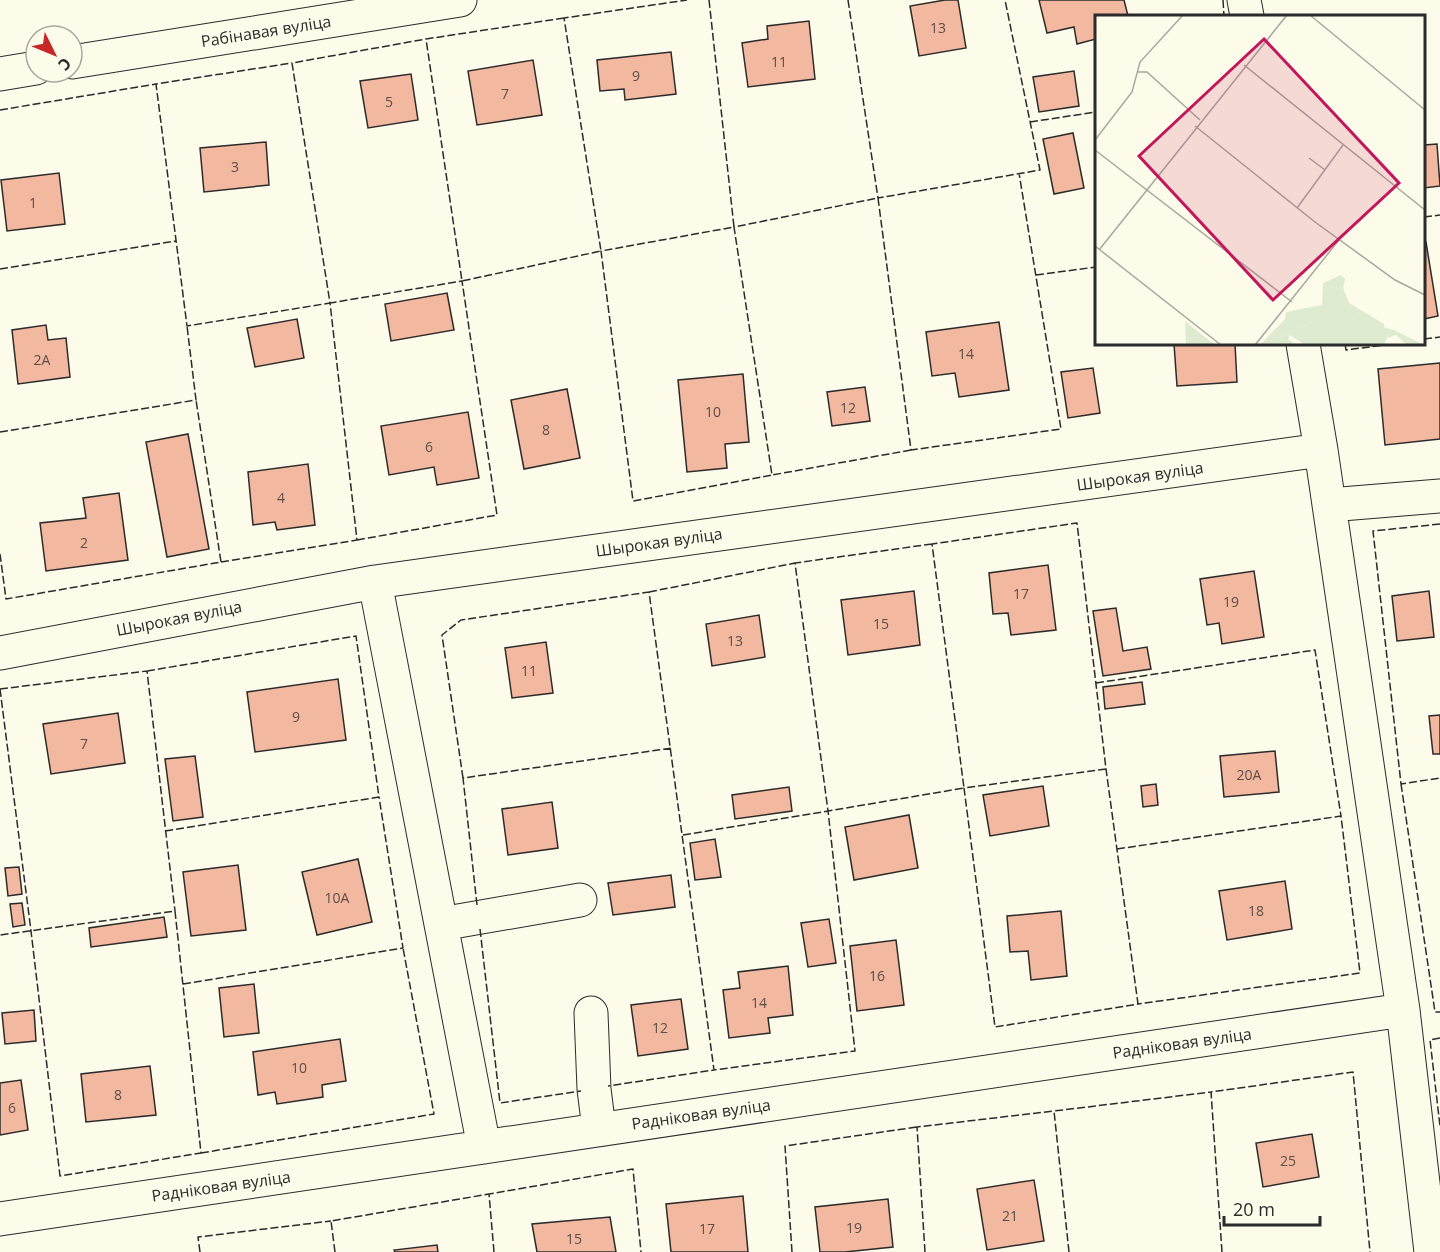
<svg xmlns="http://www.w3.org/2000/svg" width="1440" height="1252" font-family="'Open Sans',sans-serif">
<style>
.building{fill:#f2b8a0;stroke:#2b2b2b;stroke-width:1.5}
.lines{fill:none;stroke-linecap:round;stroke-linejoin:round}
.minor-casing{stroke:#2b2b2b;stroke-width:35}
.minor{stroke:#fdfbea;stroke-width:33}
.fence{stroke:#2b2b2b;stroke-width:1.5;stroke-dasharray:8 3;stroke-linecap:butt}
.labels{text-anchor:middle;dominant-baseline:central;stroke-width:4.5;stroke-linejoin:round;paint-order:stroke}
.number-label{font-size:14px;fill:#5d4e48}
.street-label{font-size:16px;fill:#2b2b2b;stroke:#fdfbea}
.inset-road{fill:none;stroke:#a9a89e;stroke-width:1.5}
.view{fill:#c2185b;fill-opacity:0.15;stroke:#c2185b;stroke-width:3}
.inset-edge{fill:none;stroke:#2b2b2b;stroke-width:3}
</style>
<rect width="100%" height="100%" fill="#fdfbea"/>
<path class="building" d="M945,0H958L966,48L919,56L910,6Z
M1039,0H1124L1128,16H1096V39L1077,44L1074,27L1047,33Z
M809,21L815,79L748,87L742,43L768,39L767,26Z
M671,52L676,94L625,100L624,89L600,91L597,60Z
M533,60L542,115L477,125L468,71Z
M1074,71L1079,106L1039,112L1033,77Z
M411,74L418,120L368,128L360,81Z
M1073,133L1084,188L1054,194L1043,139Z
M266,142L269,185L204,192L200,148Z
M1437,144L1440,186L1424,188V145Z
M59,173L65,224L7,231L1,180Z
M1424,242H1426L1438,316L1424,319Z
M447,293L454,330L391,341L385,304Z
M297,319L304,358L255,367L247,328Z
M999,322L1009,390L959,397L955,373L932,376L926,332Z
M46,325L48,340L66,338L70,377L18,384L12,330Z
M1174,344H1235L1237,382L1177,386Z
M1440,363V439L1385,445L1378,369Z
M1093,368L1100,413L1068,418L1061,372Z
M743,374L749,442L725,444L727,468L687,472L678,380Z
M865,387L870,421L832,426L827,392Z
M567,389L580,458L524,469L511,400Z
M468,412L479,478L437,485L434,467L389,475L381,426Z
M188,434L209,549L167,557L146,442Z
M308,464L315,525L277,530L275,522L253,525L248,472Z
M119,493L128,560L46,571L40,523L86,518L83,498Z
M1048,565L1056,630L1011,635L1008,613L993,614L989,573Z
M1254,571L1264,637L1222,644L1219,623L1207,625L1200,579Z
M914,591L920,645L848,655L841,600Z
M1429,591L1434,637L1397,641L1392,596Z
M1116,608L1123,651L1147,647L1151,669L1103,676L1093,611Z
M759,615L765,657L712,666L706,624Z
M546,642L553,693L512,698L505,648Z
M338,679L346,740L255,752L247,692Z
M1142,682L1145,704L1105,709L1103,687Z
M118,713L125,763L51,774L43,724Z
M1440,715V754H1433L1429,716Z
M1275,751L1279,792L1224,797L1220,756Z
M195,756L203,817L173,821L165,759Z
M1156,784L1158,805L1143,807L1141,786Z
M1043,786L1049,826L990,836L983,795Z
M789,787L792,811L735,819L732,795Z
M552,802L558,848L508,855L502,809Z
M909,815L918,868L854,880L845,827Z
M715,839L721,877L695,880L690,843Z
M358,859L372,922L317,935L302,872Z
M238,865L246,930L191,936L183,872Z
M19,867L22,894L8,896L5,868Z
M671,875L675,907L613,915L608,883Z
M1285,881L1292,929L1227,940L1219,891Z
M22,903L25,925L13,927L10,904Z
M1061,911L1067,976L1031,980L1028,951L1010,952L1007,916Z
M164,917L167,937L91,947L89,928Z
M829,919L836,963L808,967L801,923Z
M896,940L904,1005L857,1011L850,946Z
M788,966L793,1015L768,1018L770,1033L729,1038L723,990L740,988L738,972Z
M254,984L259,1033L224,1037L219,988Z
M681,999L688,1049L638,1056L631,1005Z
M34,1010L36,1041L5,1044L2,1013Z
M340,1039L346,1081L322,1085L323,1097L277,1104L275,1092L258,1095L253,1052Z
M150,1066L156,1115L86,1122L81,1074Z
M21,1080L28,1130L0,1135V1083Z
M1312,1134L1319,1177L1263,1187L1256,1143Z
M1034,1180L1044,1241L987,1250L977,1189Z
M743,1196L748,1252H671L666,1204Z
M888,1199L893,1247L845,1252H820L815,1207Z
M610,1217L616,1252H537L532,1224Z
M437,1245L438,1252H395L394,1250Z"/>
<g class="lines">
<defs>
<path id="minor" d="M1244,0L1247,16
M72,62L460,0
M0,74L36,68
M1303,344L1321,450L1403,1010L1431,1252
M1329,505L1440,496
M375,582L484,1147
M0,653L375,582L1321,450
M441,924L580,900
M591,1013L594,1089L599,1129
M0,1219L1403,1010"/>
</defs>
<use href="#minor" class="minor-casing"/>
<use href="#minor" class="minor"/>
<path class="fence" d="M709,0L734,227L601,251L633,501L772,475
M848,0L878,198L1040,170L1005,0
M1223,0L1224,16
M564,18L426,39L462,281L601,251L564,18L687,0
M0,110L156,84
M1030,122L1096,112
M1424,217L1440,215
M0,269L176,241
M1036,275L1096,267
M1424,339L1440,337
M1345,344L1346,350L1392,344
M0,432L196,400L187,326
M911,450L772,475L734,227L878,198L911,450L1061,429L1019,173
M1440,524L1373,531L1401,784L1440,778
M357,540L497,515L462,281L330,303L292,63L426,39
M932,544L795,563L828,811L964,788L932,544L1077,523L1106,769L1138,1004L995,1027L964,788L1106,769
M0,554L6,599L221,562L196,400
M221,562L357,540L330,303L187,326L156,84L292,63
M649,592L795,563
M147,671L356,636L379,797L165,831
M1096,683L1315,650L1341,816
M0,689L31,931L60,1176L201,1153L175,911L0,935
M0,689L147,671L175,911
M463,778L442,635L461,620L649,592L714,1070L608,1086
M1401,784L1435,1012H1440
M683,835L828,811L855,1051L714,1070
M1117,849L1341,816L1360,973L1138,1004
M477,905L463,778L672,748
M480,929L500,1103L581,1091
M183,984L403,948L379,797
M1440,1038L1430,1040L1440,1126
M201,1153L434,1114L403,948
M200,1252L198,1237L331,1221
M335,1252L331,1221L489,1194
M494,1252L489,1194L633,1169L641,1252
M792,1252L785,1146L917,1127
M925,1252L917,1127L1054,1111
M1069,1252L1054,1111L1211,1092
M1222,1252L1211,1092L1353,1072L1370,1252"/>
</g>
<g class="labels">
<g class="number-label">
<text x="938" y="27">13</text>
<text x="779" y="61">11</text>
<text x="636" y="75">9</text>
<text x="505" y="93">7</text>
<text x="389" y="101">5</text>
<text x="235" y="166">3</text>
<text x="33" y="202">1</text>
<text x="966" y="353">14</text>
<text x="42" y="359">2А</text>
<text x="848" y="407">12</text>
<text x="713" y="411">10</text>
<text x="546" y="429">8</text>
<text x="429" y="446">6</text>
<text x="281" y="497">4</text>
<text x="84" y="542">2</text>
<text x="1021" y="593">17</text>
<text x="1231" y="601">19</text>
<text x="881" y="623">15</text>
<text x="735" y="640">13</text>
<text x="529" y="670">11</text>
<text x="296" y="716">9</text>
<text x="84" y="743">7</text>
<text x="1249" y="774">20А</text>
<text x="337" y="897">10А</text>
<text x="1256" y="910">18</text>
<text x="877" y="975">16</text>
<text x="759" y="1002">14</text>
<text x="660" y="1027">12</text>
<text x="299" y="1067">10</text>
<text x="118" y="1094">8</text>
<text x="12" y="1107">6</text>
<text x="1288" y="1160">25</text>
<text x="1010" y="1215">21</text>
<text x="854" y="1227">19</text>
<text x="707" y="1228">17</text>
<text x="574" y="1238">15</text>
</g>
<g class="street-label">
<text transform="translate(266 31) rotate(-9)">Рабінавая вуліца</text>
<text transform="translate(1140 476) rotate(-8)">Шырокая вуліца</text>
<text transform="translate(659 542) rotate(-8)">Шырокая вуліца</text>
<text transform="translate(179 618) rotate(-11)">Шырокая вуліца</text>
<text transform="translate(1182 1043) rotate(-8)">Радніковая вуліца</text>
<text transform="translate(701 1114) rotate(-8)">Радніковая вуліца</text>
<text transform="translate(221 1186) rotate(-8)">Радніковая вуліца</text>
</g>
</g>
<g transform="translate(1095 15)">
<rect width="330" height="330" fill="#fdfbea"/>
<path d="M246,260L250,264L248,273L254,288L289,309V313L257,304H222L186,322L191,330H165L190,304L191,297L227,290L228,268ZM90,306L120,330H91Z" fill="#deebd1"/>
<path d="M222,304H257L299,315L329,330H312L301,320L292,323L289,330H210L195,320L193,324L201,330H191L186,322Z" fill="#deebd1"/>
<path class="inset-road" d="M215,0L330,95M149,50L330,195M43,57H52L105,105M100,111L220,207L300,265L330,280M0,125L37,77L45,47L88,0M0,135L197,287M214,143L230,155M202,193L248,130M0,231L126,330M4,235L192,0M160,330L244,225"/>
<path class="view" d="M169,24L304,168L178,285L44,141Z"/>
<rect width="330" height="330" class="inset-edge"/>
</g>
<g transform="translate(54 54) rotate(133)"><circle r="28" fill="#fdfbea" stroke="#a9a89e" stroke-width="1.5"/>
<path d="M0-4.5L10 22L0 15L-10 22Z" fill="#c62828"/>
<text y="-9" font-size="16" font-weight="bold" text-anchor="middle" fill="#2b2b2b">С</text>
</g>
<path d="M1224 1216v9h96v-9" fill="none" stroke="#2b2b2b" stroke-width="3"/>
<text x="1233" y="1216" font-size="18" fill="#2b2b2b" stroke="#fdfbea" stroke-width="4.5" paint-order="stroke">20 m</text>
</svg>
